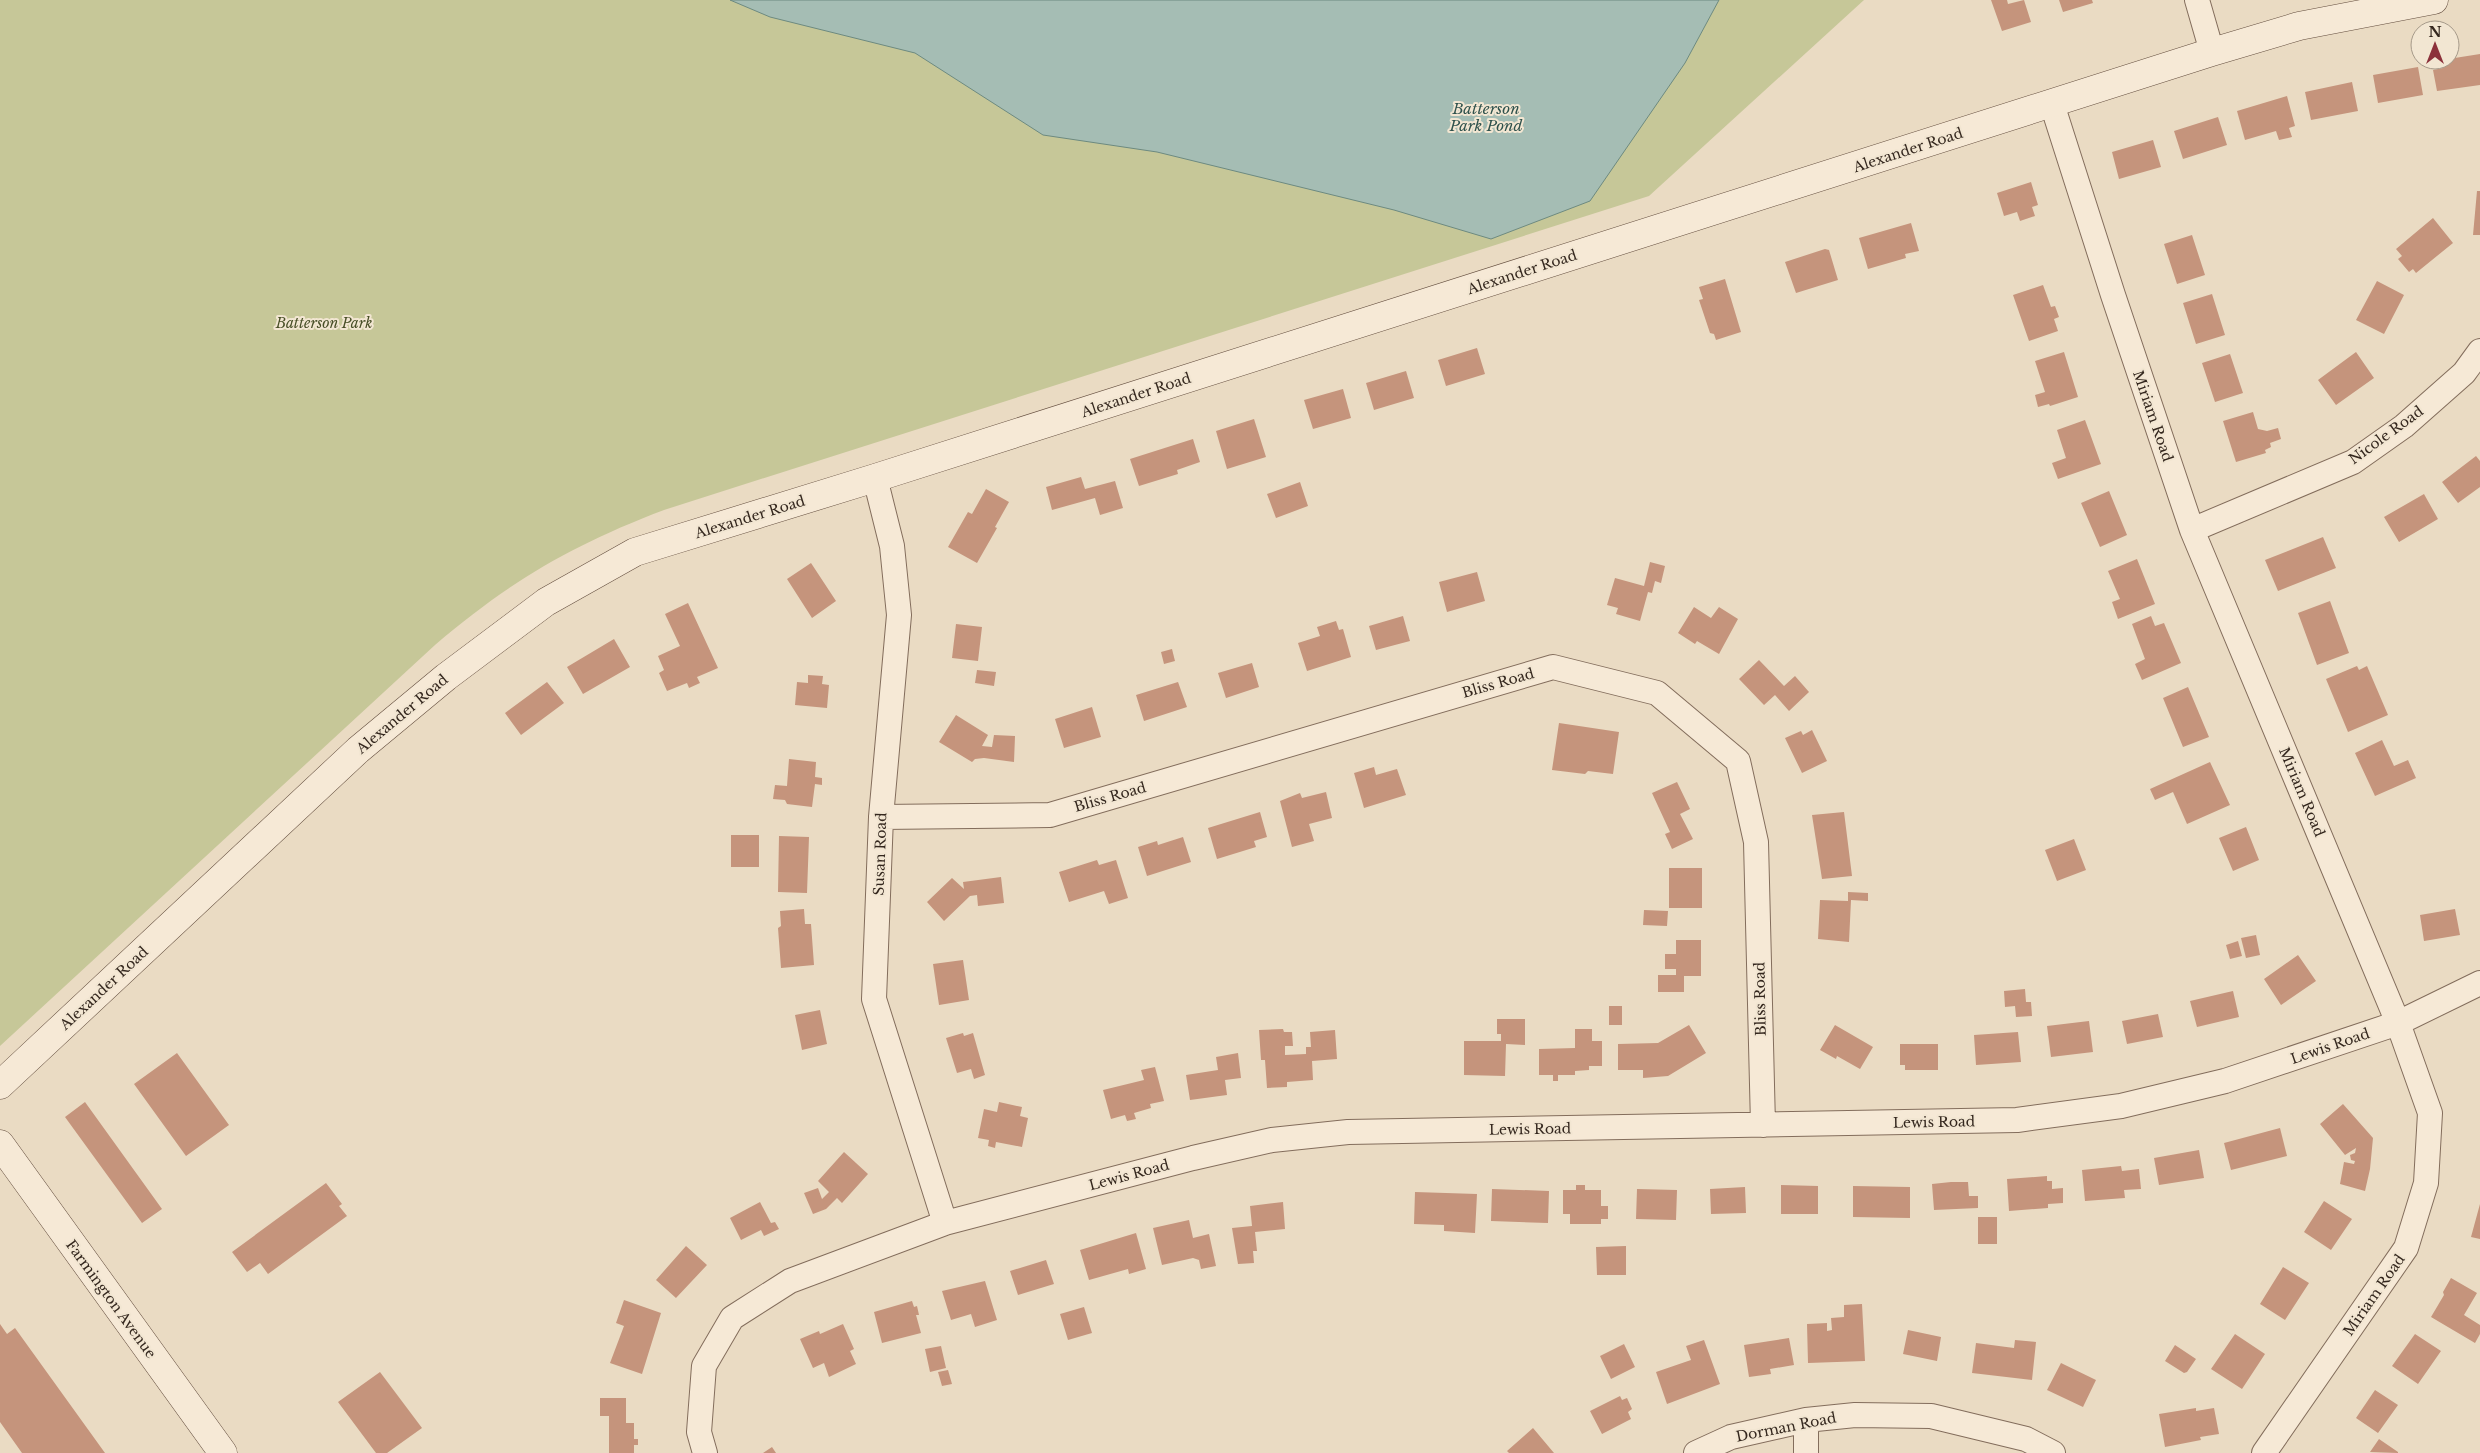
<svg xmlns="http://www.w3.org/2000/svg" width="2480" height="1453" font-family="'Libre Baskerville',serif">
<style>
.green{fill:#c6c798}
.water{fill:#a5bdb4;stroke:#6d8a80}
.building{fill:#c5947c}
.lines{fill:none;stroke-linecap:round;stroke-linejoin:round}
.street-casing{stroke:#836d5c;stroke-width:26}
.secondary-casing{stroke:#644e3f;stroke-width:29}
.street{stroke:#f6e9d6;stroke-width:24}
.secondary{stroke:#f6e9d6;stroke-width:28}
.labels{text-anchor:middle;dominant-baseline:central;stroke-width:4;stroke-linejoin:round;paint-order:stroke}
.street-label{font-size:14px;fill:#34271e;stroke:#f2e6d2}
.park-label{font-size:14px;font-style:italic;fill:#484f27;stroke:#f2e6d2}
.water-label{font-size:15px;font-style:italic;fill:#2f524d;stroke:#f2e6d2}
</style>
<rect width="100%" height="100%" fill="#eadbc3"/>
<path class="green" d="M0,0H1864L1649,196L664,510C572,545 510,581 435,645L0,1046Z"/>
<path class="water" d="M730,0H1719L1685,63L1590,201L1491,239L1394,210L1157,152L1043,135L915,53L770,17Z"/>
<path class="building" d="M1991,0H2007L2008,4L2024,0L2031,22L2002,31Z
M2059,0H2092L2093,3L2063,12Z
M2480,54V85L2437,91L2433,70L2443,68L2442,60Z
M2418,67L2423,95L2378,103L2373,75Z
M2352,82L2358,111L2311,120L2305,92Z
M2287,96L2295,126L2289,128L2292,137L2279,140L2276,131L2245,140L2237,111Z
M2218,117L2227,145L2183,159L2174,131Z
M2153,140L2161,167L2119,179L2112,152Z
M2031,182L2038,205L2032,207L2035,216L2020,221L2017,212L2004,216L1997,193Z
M2477,191H2480V235H2473Z
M2433,218L2453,243L2416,273L2413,269L2409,272L2398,259L2402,256L2396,249Z
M1911,223L1919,251L1905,254L1906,258L1868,269L1859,238Z
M2192,235L2205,275L2177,284L2164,244Z
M1825,249L1829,250L1838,280L1796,293L1785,262Z
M1725,279L1741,332L1716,340L1714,334L1710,333L1699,300L1703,299L1699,287Z
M2377,281L2404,295L2384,334L2356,320Z
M2043,285L2051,307L2055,306L2059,317L2054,319L2058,331L2029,341L2013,295Z
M2212,294L2225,335L2196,344L2183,303Z
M1477,348L1485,374L1446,386L1438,360Z
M2064,352L2078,397L2050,406L2049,404L2038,407L2035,395L2045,392L2035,361Z
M2356,352L2374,378L2336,405L2318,380Z
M2230,354L2243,393L2215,402L2202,363Z
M1406,371L1414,398L1374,410L1366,383Z
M1343,389L1351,418L1313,429L1304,400Z
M2253,412L2258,429L2267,431L2278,428L2281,439L2270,443L2271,447L2265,450L2266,453L2236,462L2223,421Z
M1254,419L1266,457L1227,469L1216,431Z
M2085,420L2101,464L2058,479L2052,463L2066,458L2057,430Z
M1193,439L1200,462L1177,470L1178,474L1139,486L1130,459Z
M2476,456L2480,461V487L2458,503L2442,482Z
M1081,477L1085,489L1115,481L1123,508L1100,515L1095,498L1052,510L1046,487Z
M1300,482L1308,506L1276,518L1267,494Z
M986,489L1009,502L995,527L997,528L977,563L948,547L968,512L972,514Z
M2109,491L2127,535L2100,547L2081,503Z
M2424,494L2438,519L2399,542L2384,517Z
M2323,537L2336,568L2278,591L2265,560Z
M2137,559L2155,604L2118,619L2112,602L2120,599L2108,571Z
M1650,562L1665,566L1661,583L1655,581L1652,593L1648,592L1640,621L1616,614L1618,608L1607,605L1615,578L1644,586Z
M811,563L836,601L812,618L787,579Z
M1477,572L1485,601L1447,612L1439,582Z
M2330,601L2349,653L2317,665L2298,613Z
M688,603L718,668L697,677L700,683L689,688L687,683L667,691L659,673L664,670L658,656L680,646L665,614Z
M1694,607L1711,618L1719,607L1738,619L1719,654L1697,641L1695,644L1678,633Z
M1403,616L1410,641L1376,650L1369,626Z
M2151,616L2155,626L2164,623L2181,663L2142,680L2135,664L2145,659L2132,624Z
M1336,621L1339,630L1343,629L1351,657L1307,671L1298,643L1320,636L1317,627Z
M956,624L982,627L978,661L952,658Z
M614,639L630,667L583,694L567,667Z
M1172,649L1175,661L1164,664L1161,652Z
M1759,660L1784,686L1795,676L1809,692L1789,711L1775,695L1764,705L1739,679Z
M1252,663L1259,687L1226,698L1218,673Z
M2357,666L2359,670L2367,666L2388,715L2348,732L2326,679Z
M977,670L996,672L994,686L975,683Z
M808,675L823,676L822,684L829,685L827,708L795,705L797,682L808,683Z
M547,682L564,703L521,735L505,713Z
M1178,682L1187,707L1144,721L1136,695Z
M2188,687L2209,737L2183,747L2163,698Z
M1092,707L1101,737L1064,748L1055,719Z
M956,715L988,735L982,746L992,747L994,735L1015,736L1014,762L984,758L975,759L972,762L939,742Z
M1559,723L1619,732L1613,774L1588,771L1585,774L1552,770Z
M1812,730L1827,761L1802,773L1785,738L1801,731L1803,735Z
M2382,740L2394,766L2408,760L2416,778L2375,796L2355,753Z
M789,759L816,762L815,777L822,778V785L815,784L812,807L787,804L785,800L773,799L775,785L787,786Z
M2210,762L2230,805L2187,824L2173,792L2155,800L2150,789Z
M1374,767L1376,775L1397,769L1406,795L1364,808L1354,773Z
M1677,782L1690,809L1680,814L1693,839L1672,849L1665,834L1670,832L1652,793Z
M1326,792L1332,818L1309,824L1314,841L1292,847L1280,801L1300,793L1302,798Z
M1260,812L1267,837L1254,841L1256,847L1217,859L1208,828Z
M1844,812L1852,876L1822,879L1812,815Z
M2246,827L2259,860L2233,871L2219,838Z
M731,835H759V867H731Z
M779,836L809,837L807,893L778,892Z
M1183,837L1191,862L1147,876L1138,847L1157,841L1158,845Z
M2074,839L2086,870L2057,881L2045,850Z
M1097,860L1099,865L1116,860L1128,898L1109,904L1104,891L1069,902L1059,872Z
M1669,868H1702V908H1669Z
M1001,877L1004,903L978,906L977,895L970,896L944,921L927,902L952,878L964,889L963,882Z
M1848,892L1868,893V901L1851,900L1849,942L1818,939L1820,900L1848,901Z
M804,909L805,924H811L814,965L781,968L778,928L781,926L780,911Z
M2455,909L2460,935L2424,941L2420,915Z
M1644,910L1668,911L1667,926L1643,925Z
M2256,935L2260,955L2246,958L2241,938Z
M1676,940H1701V976H1684V992H1658V975H1676V969H1665V954H1676Z
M2238,941L2242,956L2230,959L2226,945Z
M2298,955L2316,981L2281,1005L2264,979Z
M963,960L969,1000L939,1005L933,964Z
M2025,989L2026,1002H2031L2032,1016L2016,1017L2015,1006L2005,1007L2004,991Z
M2233,991L2239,1017L2197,1027L2190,1001Z
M1609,1006H1622V1025H1609Z
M820,1010L827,1044L802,1050L795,1015Z
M2158,1014L2163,1037L2127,1044L2122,1021Z
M1497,1019H1525V1045L1506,1044L1505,1076L1464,1075V1041H1501V1034H1497Z
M2089,1021L2093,1052L2051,1057L2047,1026Z
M1689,1025L1706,1053L1668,1076L1643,1078V1070H1618V1044L1658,1043Z
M1835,1025L1873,1047L1860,1069L1837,1056L1836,1059L1820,1050Z
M1283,1029L1284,1032H1292L1293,1046H1285V1055L1306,1054V1047H1311L1310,1032L1335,1030L1337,1059L1312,1061L1313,1080L1287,1082V1087L1267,1088L1265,1060H1261L1259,1030Z
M1575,1029H1592V1041H1602V1066H1589V1070L1575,1071V1075H1558V1081H1553V1075H1539V1049L1575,1048Z
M2018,1032L2021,1062L1976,1065L1974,1035Z
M963,1033L964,1036L973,1033L985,1075L974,1079L971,1069L957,1073L946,1038Z
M1900,1044H1938V1070H1905V1065H1900Z
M177,1053L229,1125L186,1156L134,1084Z
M1238,1053L1241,1078L1225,1080L1227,1095L1190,1100L1186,1075L1218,1070L1216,1057Z
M1155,1067L1164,1101L1150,1104L1151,1108L1134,1113L1136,1119L1127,1121L1125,1115L1111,1119L1103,1090L1144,1080L1141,1070Z
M85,1102L162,1209L142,1223L65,1117Z
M999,1102L1022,1107L1020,1116L1028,1118L1022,1147L996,1142L995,1148L988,1146L989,1140L978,1138L984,1109L997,1112Z
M2343,1104L2373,1138L2370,1169L2365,1191L2340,1184L2344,1162L2354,1164L2355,1161L2351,1160L2350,1155L2355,1153L2356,1148L2345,1155L2320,1124Z
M2280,1128L2287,1156L2231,1170L2224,1143Z
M2199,1150L2204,1178L2159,1185L2154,1158Z
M844,1152L868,1174L842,1203L837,1198L826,1209L813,1214L804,1193L818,1188L822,1199L829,1192L818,1181Z
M2121,1166L2122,1171L2139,1169L2141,1189L2124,1190L2125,1198L2085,1201L2082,1170Z
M2047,1176V1181H2052V1189L2063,1188V1203L2048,1204V1208L2009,1211L2007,1179Z
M1951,1182H1968L1969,1196H1978V1208L1934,1210L1932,1184Z
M326,1183L342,1204L339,1206L347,1216L268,1274L260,1263L247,1272L232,1252Z
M1576,1185H1585V1190H1601V1206H1608V1219H1601V1224H1570V1214H1563V1190H1576Z
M1781,1185L1818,1186V1214H1781Z
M1853,1186L1910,1187V1218L1853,1217Z
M1745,1187L1746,1213L1711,1214L1710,1189Z
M1492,1189L1549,1191L1548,1223L1491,1221Z
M1637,1189L1677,1190L1676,1220L1636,1219Z
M1415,1192L1477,1194L1475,1233L1444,1231V1225L1414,1224Z
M2324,1201L2352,1219L2331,1250L2304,1232Z
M760,1202L771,1223L775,1222L779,1229L764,1236L761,1230L741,1240L730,1218Z
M1283,1202L1285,1229L1255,1232L1257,1251H1253L1254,1263L1238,1264L1232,1228L1252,1226L1250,1206Z
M2480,1204V1239L2471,1237Z
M1978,1217H1997V1244H1978Z
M1189,1220L1193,1238L1209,1234L1216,1266L1201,1269L1199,1260L1193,1258L1162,1265L1153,1228Z
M1136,1233L1146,1269L1129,1274L1128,1269L1089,1280L1080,1250Z
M686,1246L707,1265L676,1298L656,1280Z
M1626,1246V1275H1597L1596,1247Z
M1046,1260L1054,1284L1018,1295L1010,1271Z
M2283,1267L2309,1283L2285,1320L2260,1304Z
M2451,1278L2477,1293L2464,1315L2480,1325V1334L2475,1343L2431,1317L2444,1295L2443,1292Z
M985,1281L997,1320L975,1327L971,1314L951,1320L942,1291Z
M624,1300L661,1313L642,1374L610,1363L624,1326L616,1323Z
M912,1301L914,1307L917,1306L919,1315H916L921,1333L882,1343L874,1312Z
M1862,1304L1865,1361L1808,1363L1807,1324L1827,1323V1331L1832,1330L1831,1318L1844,1317V1305Z
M1084,1307L1092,1333L1068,1340L1060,1314Z
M0,1324L7,1334L15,1328L105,1453H22L0,1422Z
M843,1324L854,1349L850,1351L856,1364L829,1377L824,1363L813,1368L800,1339L819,1331L820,1334Z
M1908,1330L1941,1337L1937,1361L1903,1354Z
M2235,1334L2265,1354L2242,1389L2211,1369Z
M2415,1334L2441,1351L2418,1384L2392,1366Z
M1789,1338L1794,1365L1770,1369L1771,1374L1749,1377L1744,1345Z
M1704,1340L1720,1384L1667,1404L1656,1372L1691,1360L1686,1346Z
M2015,1340L2036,1342L2032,1380L1972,1373L1976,1343L2014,1348Z
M1624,1344L1635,1367L1611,1379L1600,1356Z
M2175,1345L2196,1359L2187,1372L2184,1373L2165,1361Z
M941,1346L946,1368L930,1372L925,1349Z
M2061,1363L2096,1380L2083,1407L2047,1390Z
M948,1370L952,1384L942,1386L938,1372Z
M380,1372L422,1428L387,1453H376L338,1402Z
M2375,1390L2398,1405L2378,1433L2356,1418Z
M1620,1396L1622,1400L1627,1398L1632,1409L1628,1412L1631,1419L1602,1434L1590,1411Z
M600,1398H626V1423H634V1439H638V1445H634V1453H609V1416H600Z
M2196,1408V1411L2214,1408L2219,1434L2200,1437L2201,1440L2165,1447L2159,1414Z
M1533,1428L1554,1453H1509L1507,1451Z
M2379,1439L2398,1452V1453L2370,1452Z
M772,1447L776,1453H763Z"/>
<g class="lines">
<defs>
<path id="street" d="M2197,0L2212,52
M2052,104L2113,295L2192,530L2398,1023L2430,1113L2426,1183L2406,1248L2264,1453
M875,478L892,546L899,615L881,817L874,999L945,1223
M2192,530L2353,462L2404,426L2464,373L2480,351
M881,817L1050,815L1553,667L1657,693L1738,761L1756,842L1763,1125
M1806,1420V1453
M705,1453L699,1432L704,1366L732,1318L790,1281L945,1223L1193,1158L1272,1140L1348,1132L2017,1120L2121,1106L2225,1081L2398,1023L2480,983
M1696,1453L1731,1437L1806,1420L1855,1415L1931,1416L2026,1439L2053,1453"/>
<path id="secondary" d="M0,1085L358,750L446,677L546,602L635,552L875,478L2212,52L2299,26L2434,0
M0,1144L223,1453"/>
</defs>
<use href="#street" class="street-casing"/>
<use href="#secondary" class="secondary-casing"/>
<use href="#street" class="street"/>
<use href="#secondary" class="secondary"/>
</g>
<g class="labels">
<g class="street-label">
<text transform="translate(1908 150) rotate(-18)">Alexander Road</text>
<text transform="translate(1522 272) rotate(-18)">Alexander Road</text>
<text transform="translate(1136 395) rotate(-18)">Alexander Road</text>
<text transform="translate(2153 416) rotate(71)">Miriam Road</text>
<text transform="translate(2386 435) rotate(-36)">Nicole Road</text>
<text transform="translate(750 517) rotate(-17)">Alexander Road</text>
<text transform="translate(1498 683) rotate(-16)">Bliss Road</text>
<text transform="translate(402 714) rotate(-40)">Alexander Road</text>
<text transform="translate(2302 792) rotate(67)">Miriam Road</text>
<text transform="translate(1110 797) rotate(-16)">Bliss Road</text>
<text transform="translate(880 854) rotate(-88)">Susan Road</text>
<text transform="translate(104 988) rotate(-43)">Alexander Road</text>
<text transform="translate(1760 999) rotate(-91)">Bliss Road</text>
<text transform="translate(2330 1046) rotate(-19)">Lewis Road</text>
<text transform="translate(1934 1122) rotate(-1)">Lewis Road</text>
<text transform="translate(1530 1129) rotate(-1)">Lewis Road</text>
<text transform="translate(1129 1175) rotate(-15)">Lewis Road</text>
<text transform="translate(2374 1295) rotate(-55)">Miriam Road</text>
<text transform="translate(111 1299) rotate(54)">Farmington Avenue</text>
<text transform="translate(1786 1427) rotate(-11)">Dorman Road</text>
</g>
<g class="park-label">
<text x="324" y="323">Batterson Park</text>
</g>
<g class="water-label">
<text x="1486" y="108">Batterson<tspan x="1486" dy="17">Park Pond</tspan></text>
</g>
</g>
<g transform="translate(2435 45)"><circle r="24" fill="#f2e6d2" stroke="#a69a8a"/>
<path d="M0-4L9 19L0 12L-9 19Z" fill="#8c313b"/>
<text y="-8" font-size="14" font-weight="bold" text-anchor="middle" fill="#34271e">N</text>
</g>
</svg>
